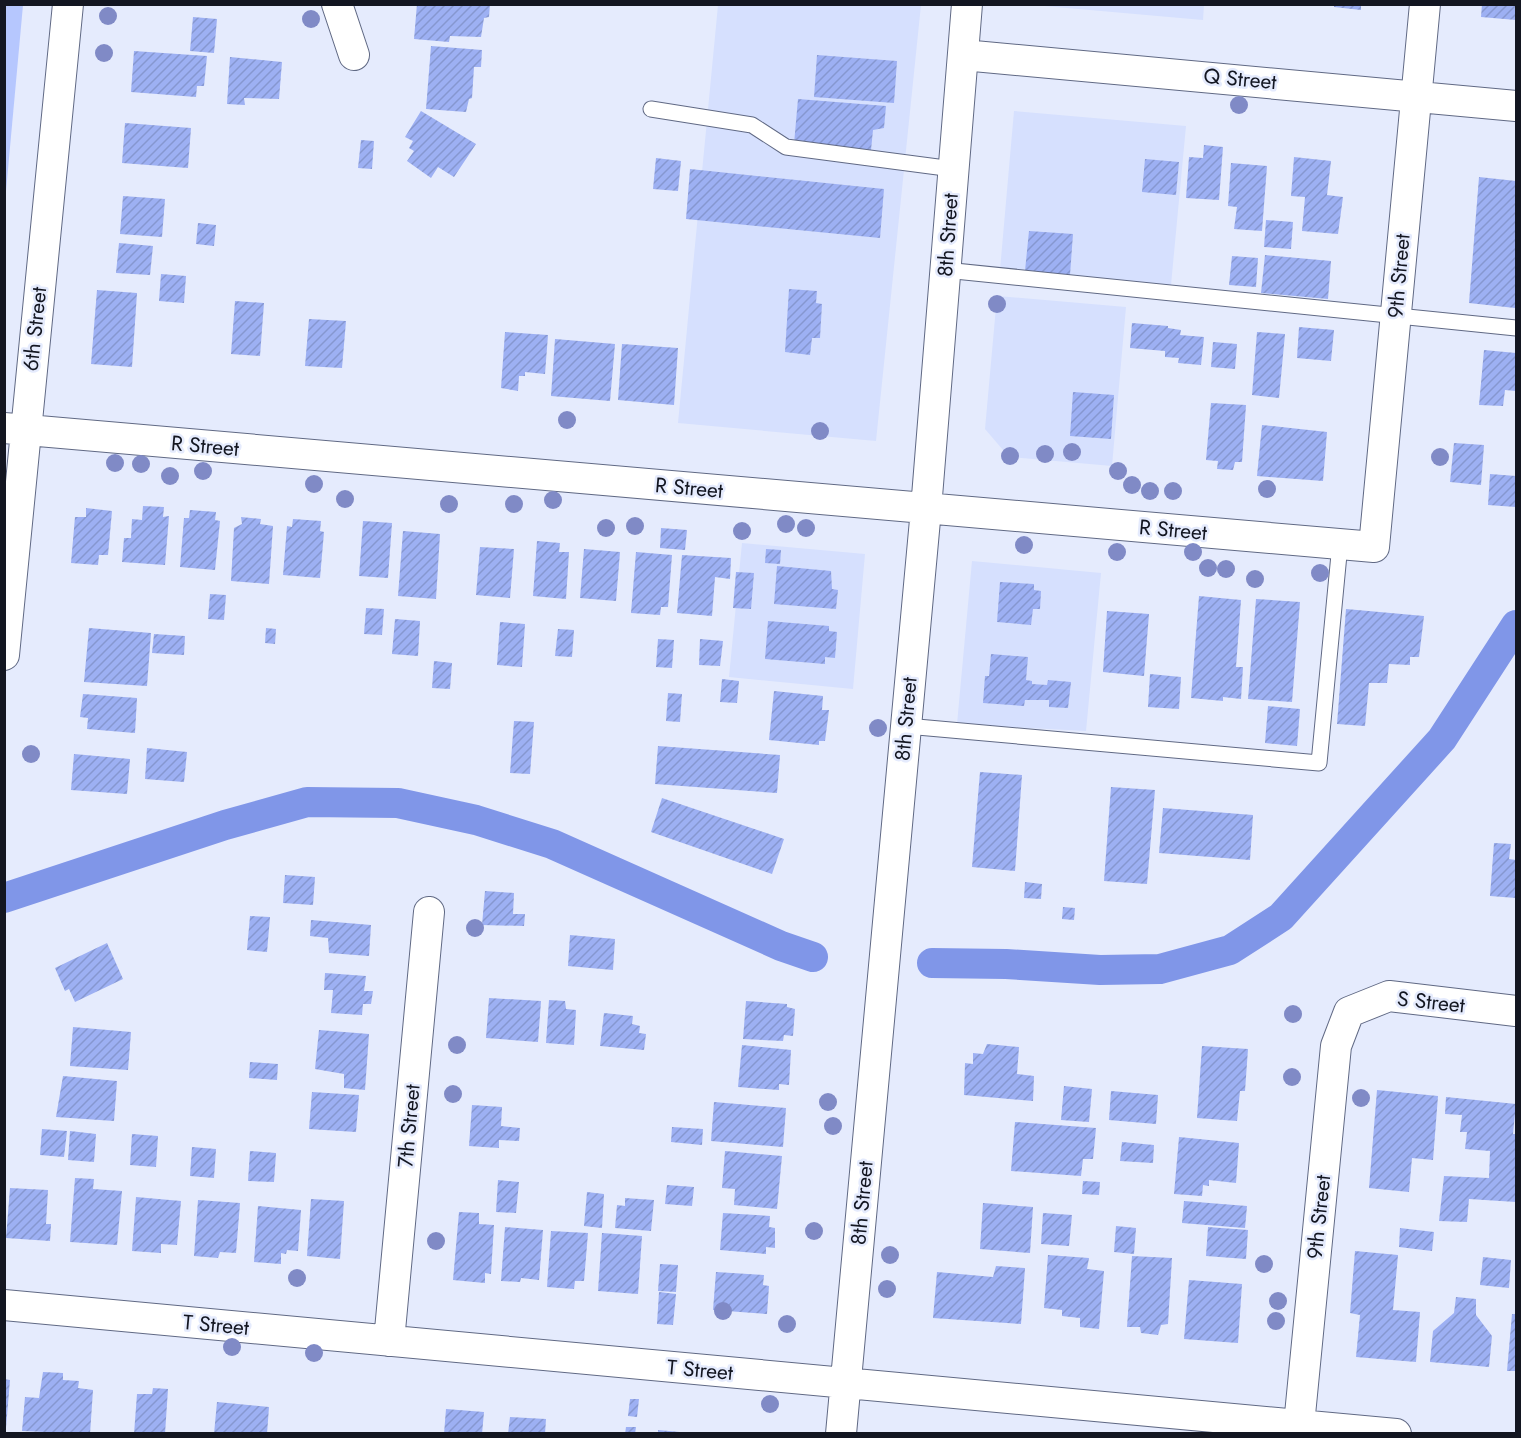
<svg xmlns="http://www.w3.org/2000/svg" width="1521" height="1438" font-family="Jost,sans-serif">
<style>
.built{fill:#d6e0fe}
.green{fill:#b6c7fe}
.lines{fill:none;stroke-linecap:round;stroke-linejoin:round}
.canal{stroke:#8096e8;stroke-width:30}
.building{fill:url(#building-hatch)}
.lane-casing{stroke:#606984;stroke-width:17}
.street-casing{stroke:#606984;stroke-width:32}
.lane{stroke:#fff;stroke-width:15}
.street{stroke:#fff;stroke-width:30}
.tree{fill:#808ac6}
.labels{text-anchor:middle;dominant-baseline:central;stroke-width:5;stroke-linejoin:round;paint-order:stroke}
.street-label{font-size:21px;fill:#131621;stroke:#e5ebfd}
</style>
<defs>
<pattern id="building-hatch" width="6" height="6" patternUnits="userSpaceOnUse" patternTransform="scale(1.5)"><rect width="6" height="6" fill="#9db0f3"/><path d="M-1 1l2-2M0 6l6-6M5 7l2-2" fill="none" stroke="#8697d0"/></pattern>
</defs>
<rect width="100%" height="100%" fill="#e5ebfd"/>
<path class="built" d="M718,5H921L876,441L678,423Z
M1033,5L1204,4V5L1203,20Z
M1014,111L1186,126L1171,285L1000,270Z
M997,296L1126,307L1112,466L1009,457L985,429Z
M742,543L865,554L853,689L729,677Z
M972,561L1101,573L1086,731L957,724Z"/>
<path class="green" d="M5,4L23,5L5,202L4,5Z"/>
<g class="lines">
<path class="canal" d="M4,898L225,825L307,802L398,803L476,820L552,844L781,946L813,957
M932,963L1006,964L1100,970L1160,969L1230,950L1281,917L1442,739L1516,625"/>
</g>
<path class="building" d="M417,4H490L489,17L484,18L481,37L450,36L449,42L414,39Z
M1334,4H1361V10L1334,7Z
M1482,4H1516V20L1481,17Z
M193,17L217,19L214,53L190,51Z
M431,46L482,50L481,67H474L472,98L469,99L466,112L426,109Z
M134,51L207,56L204,86H197L196,97L131,92Z
M817,55L897,61L894,103L814,97Z
M230,57L282,62L279,99L244,98L245,105L227,104Z
M798,99L886,106L884,128L873,130L871,150L794,144Z
M421,111L476,144L454,177L438,167L431,178L407,161L414,151L409,148L413,141L405,137Z
M125,123L191,128L188,168L122,163Z
M361,140L374,141L372,169L358,168Z
M1204,145L1223,147L1219,200L1186,198L1189,157L1203,158Z
M1294,157L1331,161L1327,195L1343,197L1338,234L1302,231L1305,197L1291,196Z
M656,158L681,161L678,191L653,189Z
M1145,159L1179,162L1176,195L1142,192Z
M1231,163L1267,166L1262,231L1234,229L1237,207L1228,206Z
M690,169L884,189L880,238L686,219Z
M1479,177L1516,181L1515,308L1469,303Z
M123,196L165,199L162,237L120,234Z
M1266,220L1293,222L1291,249L1264,247Z
M198,223L216,225L214,246L196,244Z
M1029,231L1073,234L1070,275L1025,271Z
M119,243L153,246L150,275L116,273Z
M1265,255L1331,261L1328,299L1261,293Z
M1232,256L1258,258L1256,287L1229,285Z
M161,274L186,276L184,303L159,301Z
M789,289L817,291L816,303L822,304L820,338H812L810,355L785,352Z
M97,290L137,293L132,367L91,364Z
M235,301L264,303L260,356L231,354Z
M309,319L346,321L342,368L305,366Z
M1132,323L1168,326V328L1181,330L1180,335L1204,337L1201,365L1178,363L1179,358L1165,357V351L1130,348Z
M1299,327L1334,330L1331,361L1297,358Z
M505,332L548,335L545,374L525,372V376H519L518,391L501,388Z
M1257,332L1285,334L1279,398L1252,395Z
M555,339L615,344L610,401L551,396Z
M1213,342L1237,344L1235,369L1211,367Z
M622,344L678,348L674,405L618,400Z
M1484,350L1516,353V391L1505,390L1503,406L1479,405Z
M1073,392L1114,395L1111,439L1070,436Z
M1211,403L1246,405L1242,462H1235L1233,470L1217,469L1218,461L1206,460Z
M1262,425L1327,432L1323,481L1257,476Z
M1454,443L1484,445L1481,485L1450,482Z
M1490,474L1516,476V507L1488,505Z
M143,506L164,507L163,517L169,516L165,565L122,562L124,538H131L132,519L142,520Z
M86,508L112,511L108,555H99L98,565L71,563L75,517H86Z
M190,510L216,512L215,520L220,521L215,570L180,567L184,518H189Z
M241,517L261,519L260,524L273,526L269,584L231,581L234,528L242,524Z
M293,519L321,521L320,531L324,532L320,578L283,575L287,526L292,527Z
M363,521L392,523L388,578L359,576Z
M661,528L687,530L685,550L660,548Z
M403,531L440,534L436,599L398,596Z
M537,541L560,543L559,552H569L566,599L533,596Z
M480,547L514,549L510,598L476,595Z
M584,549L620,552L616,601L580,598Z
M766,549L781,550L780,564L765,563Z
M636,552L672,555L668,607H661L660,615L631,613Z
M682,555L731,558L730,579L715,577L712,616L677,613Z
M777,566L831,571L832,589L838,590L836,609L774,604Z
M736,572L754,573L751,609L733,608Z
M1000,582L1034,584V590L1041,591L1040,609H1033L1031,625L997,622Z
M210,594L226,595L224,620L208,619Z
M1199,596L1241,600L1236,667H1243L1241,699L1223,697V701L1191,698Z
M1256,599L1300,602L1292,702L1248,699Z
M366,608L384,609L382,635L364,634Z
M1346,609L1424,616L1419,657H1410V665L1389,664L1387,683H1369L1365,726L1337,724Z
M1107,611L1149,614L1144,676L1103,672Z
M395,619L420,621L418,656L392,654Z
M768,621L829,626V631L837,632L835,658L825,657V664L765,659Z
M500,622L525,624L522,667L497,665Z
M89,628L151,633L147,686L84,682Z
M266,628L276,629L275,644L265,643Z
M558,629L574,630L572,657L555,656Z
M154,634L185,636L184,655L152,653Z
M658,639L674,640L672,668L656,667Z
M700,639L723,641L720,666L699,665Z
M991,654L1028,657L1026,680L1032,681V684L1047,685L1048,680L1071,682L1068,708L1049,707V700H1025L1024,706L983,703L985,676H989Z
M434,661L452,663L450,689L432,688Z
M1150,674L1181,677L1179,709L1148,707Z
M722,679L739,681L737,703L720,702Z
M774,691L823,696L822,710H829L825,741H819V745L769,740Z
M668,693L682,694L680,722L666,721Z
M83,694L137,698L135,733L87,729L88,718L80,717Z
M1268,706L1300,709L1297,746L1265,743Z
M514,721L534,722L530,774L510,773Z
M658,746L780,755L777,793L655,784Z
M147,748L187,752L184,782L145,779Z
M74,754L130,759L127,794L71,790Z
M980,772L1022,775L1015,871L972,867Z
M1111,787L1155,790L1147,884L1104,881Z
M662,798L784,839L772,874L651,832Z
M1163,808L1253,815L1250,860L1159,853Z
M1494,843L1511,844L1509,859L1516,860V898L1490,896Z
M285,875L315,877L313,905L283,903Z
M1025,882L1042,884L1041,899L1024,898Z
M485,891L514,893L513,914H525L524,926L482,925Z
M1063,907L1075,908L1074,920L1062,919Z
M250,916L270,917L267,952L247,950Z
M311,920L371,925L369,956L329,953L328,938L310,936Z
M570,935L615,939L613,970L568,966Z
M107,943L123,979L75,1002L69,989L65,991L55,968Z
M325,973L366,976L364,991H373L371,1004H363L362,1015L331,1013L333,990H324Z
M489,998L541,1001L538,1042L486,1038Z
M549,1000L565,1001L566,1009L576,1010L574,1045L546,1043Z
M746,1001L787,1004V1007L795,1009L793,1036L784,1035L783,1041L743,1039Z
M604,1013L633,1016L632,1024L640,1026L639,1033L646,1034L644,1050L600,1046Z
M73,1027L131,1032L128,1070L70,1066Z
M319,1030L369,1034L365,1090L344,1088V1074L315,1069Z
M987,1044L1019,1047L1017,1074L1034,1076L1033,1101L964,1095L965,1063L973,1064V1053L983,1054Z
M742,1045L791,1050L789,1085L779,1084V1090L738,1087Z
M1202,1046L1248,1049L1245,1091H1240L1237,1121L1197,1118Z
M250,1062L278,1064L277,1080L249,1078Z
M63,1076L117,1081L114,1121L56,1117Z
M1064,1086L1092,1089L1089,1122L1061,1120Z
M1377,1090L1438,1096L1433,1160L1412,1158L1409,1192L1369,1188Z
M1111,1091L1158,1095L1156,1124L1109,1120Z
M312,1092L359,1095L356,1132L309,1129Z
M1446,1097L1516,1104L1513,1134H1516V1202L1469,1199L1467,1222L1439,1221L1444,1176L1489,1178L1490,1151L1465,1149L1467,1132H1460L1462,1115L1445,1114Z
M714,1102L786,1108L783,1147L711,1141Z
M472,1105L502,1107L501,1126L520,1128L519,1141L499,1140V1148L469,1146Z
M1015,1122L1096,1128L1093,1159H1083L1081,1176L1011,1171Z
M672,1127L703,1129L702,1145L671,1142Z
M42,1129L67,1131L64,1157L40,1155Z
M70,1131L96,1134L94,1162L68,1160Z
M132,1134L158,1136L156,1167L130,1165Z
M1179,1137L1239,1143L1236,1183L1209,1180V1186L1203,1185L1202,1196L1174,1194Z
M1122,1142L1154,1145L1153,1163L1120,1161Z
M192,1147L216,1149L214,1178L190,1176Z
M250,1151L276,1153L274,1182L248,1181Z
M725,1151L782,1156L777,1209L734,1205L735,1189L722,1188Z
M75,1178L94,1179L93,1189L122,1191L117,1245L70,1242Z
M498,1180L519,1182L516,1213L496,1212Z
M1083,1181L1100,1182L1099,1195L1082,1194Z
M667,1185L694,1187L692,1206L665,1204Z
M10,1188L48,1190L46,1224H51L50,1241L6,1238Z
M587,1192L604,1194L602,1228L584,1226Z
M136,1197L181,1201L177,1245L161,1244V1253L132,1251Z
M625,1198L654,1200L651,1231L615,1228L617,1205L625,1206Z
M311,1199L344,1201L340,1259L307,1256Z
M198,1200L240,1203L236,1253L220,1252L218,1258L194,1256Z
M1184,1201L1247,1206L1245,1228L1182,1223Z
M983,1203L1033,1207L1030,1253L980,1249Z
M258,1206L301,1210L298,1251L287,1250L286,1254L281,1253V1264L254,1262Z
M459,1212L479,1213V1224L494,1225L491,1274L485,1273V1283L453,1280Z
M723,1213L770,1216L769,1227L775,1228V1248L766,1247V1254L720,1250Z
M1043,1213L1072,1215L1069,1246L1041,1244Z
M1116,1226L1136,1228L1134,1254L1114,1252Z
M505,1227L543,1230L539,1280L521,1278L520,1282L501,1281Z
M1208,1227L1248,1230L1246,1259L1206,1256Z
M1400,1228L1434,1232L1432,1251L1399,1247Z
M551,1231L588,1233L584,1281H575L574,1289L547,1287Z
M602,1233L642,1236L638,1294L598,1291Z
M1355,1251L1398,1255L1393,1310L1420,1312L1416,1362L1356,1357L1360,1315L1350,1313Z
M1048,1255L1089,1258L1087,1269L1104,1271L1099,1329L1080,1327V1318L1062,1316V1310L1044,1308Z
M1132,1256L1172,1258L1168,1324L1161,1325L1158,1335L1141,1333L1140,1327H1127Z
M1483,1257L1511,1260L1509,1288L1480,1285Z
M660,1264L678,1265L676,1292L658,1291Z
M996,1266L1025,1268L1021,1324L933,1318L937,1272L993,1277Z
M716,1272L764,1275L763,1285L769,1286L767,1314L713,1310Z
M1189,1280L1242,1284L1238,1343L1184,1339Z
M659,1292L676,1294L673,1325L657,1324Z
M1456,1297L1476,1299V1315L1492,1336L1489,1367L1430,1362L1433,1331L1454,1313Z
M1512,1314H1516V1371H1507Z
M43,1372L63,1373V1380L79,1381L78,1388L93,1390L90,1434L22,1431L25,1397L39,1398Z
M4,1379L10,1380L6,1428H4Z
M153,1388L168,1389L165,1434H134L137,1394H152Z
M630,1399H639L637,1417L628,1416Z
M217,1402L269,1407L267,1434H214Z
M446,1409L484,1412L482,1434H444Z
M510,1417L546,1419L545,1434H508Z
M626,1427H636L635,1434H625Z
M658,1430L680,1432V1434H658Z"/>
<g class="lines">
<defs>
<path id="lane" d="M651,109L752,125L786,147L953,169
M945,270L1516,328
M906,726L1319,763L1340,544"/>
<path id="street" d="M337,4L354,55
M963,55L1516,106
M4,428L1374,547L1425,4
M4,655L68,4
M4,1305L1396,1434
M389,1341L429,912
M1299,1425L1336,1046L1349,1012L1389,996L1516,1011
M841,1434L926,509L967,4"/>
</defs>
<use href="#lane" class="lane-casing"/>
<use href="#street" class="street-casing"/>
<use href="#lane" class="lane"/>
<use href="#street" class="street"/>
</g>
<g class="tree">
<circle cx="108" cy="16" r="9"/>
<circle cx="311" cy="19" r="9"/>
<circle cx="104" cy="53" r="9"/>
<circle cx="1239" cy="105" r="9"/>
<circle cx="997" cy="304" r="9"/>
<circle cx="567" cy="420" r="9"/>
<circle cx="820" cy="431" r="9"/>
<circle cx="1072" cy="452" r="9"/>
<circle cx="1045" cy="454" r="9"/>
<circle cx="1010" cy="456" r="9"/>
<circle cx="1440" cy="457" r="9"/>
<circle cx="115" cy="463" r="9"/>
<circle cx="141" cy="464" r="9"/>
<circle cx="203" cy="471" r="9"/>
<circle cx="1118" cy="471" r="9"/>
<circle cx="170" cy="476" r="9"/>
<circle cx="314" cy="484" r="9"/>
<circle cx="1132" cy="485" r="9"/>
<circle cx="1267" cy="489" r="9"/>
<circle cx="1150" cy="491" r="9"/>
<circle cx="1173" cy="491" r="9"/>
<circle cx="345" cy="499" r="9"/>
<circle cx="553" cy="500" r="9"/>
<circle cx="449" cy="504" r="9"/>
<circle cx="514" cy="504" r="9"/>
<circle cx="786" cy="524" r="9"/>
<circle cx="635" cy="526" r="9"/>
<circle cx="606" cy="528" r="9"/>
<circle cx="806" cy="528" r="9"/>
<circle cx="742" cy="531" r="9"/>
<circle cx="1024" cy="545" r="9"/>
<circle cx="1117" cy="552" r="9"/>
<circle cx="1193" cy="552" r="9"/>
<circle cx="1208" cy="568" r="9"/>
<circle cx="1226" cy="569" r="9"/>
<circle cx="1320" cy="573" r="9"/>
<circle cx="1255" cy="579" r="9"/>
<circle cx="878" cy="728" r="9"/>
<circle cx="31" cy="754" r="9"/>
<circle cx="475" cy="928" r="9"/>
<circle cx="1293" cy="1014" r="9"/>
<circle cx="457" cy="1045" r="9"/>
<circle cx="1292" cy="1077" r="9"/>
<circle cx="453" cy="1094" r="9"/>
<circle cx="1361" cy="1098" r="9"/>
<circle cx="828" cy="1102" r="9"/>
<circle cx="833" cy="1126" r="9"/>
<circle cx="814" cy="1231" r="9"/>
<circle cx="436" cy="1241" r="9"/>
<circle cx="890" cy="1255" r="9"/>
<circle cx="1264" cy="1264" r="9"/>
<circle cx="297" cy="1278" r="9"/>
<circle cx="887" cy="1289" r="9"/>
<circle cx="1278" cy="1301" r="9"/>
<circle cx="723" cy="1311" r="9"/>
<circle cx="1276" cy="1321" r="9"/>
<circle cx="787" cy="1324" r="9"/>
<circle cx="232" cy="1347" r="9"/>
<circle cx="314" cy="1353" r="9"/>
<circle cx="770" cy="1404" r="9"/>
</g>
<g class="labels">
<g class="street-label">
<text transform="translate(1240 79) rotate(5)">Q Street</text>
<text transform="translate(948 235) rotate(-86)">8th Street</text>
<text transform="translate(1399 276) rotate(-85)">9th Street</text>
<text transform="translate(35 329) rotate(-84)">6th Street</text>
<text transform="translate(205 446) rotate(5)">R Street</text>
<text transform="translate(689 488) rotate(5)">R Street</text>
<text transform="translate(1173 530) rotate(5)">R Street</text>
<text transform="translate(906 719) rotate(-85)">8th Street</text>
<text transform="translate(1431 1002) rotate(6)">S Street</text>
<text transform="translate(409 1126) rotate(-85)">7th Street</text>
<text transform="translate(862 1203) rotate(-85)">8th Street</text>
<text transform="translate(1319 1217) rotate(-84)">9th Street</text>
<text transform="translate(216 1325) rotate(5)">T Street</text>
<text transform="translate(700 1370) rotate(5)">T Street</text>
</g>
</g>
<rect width="1521" height="1438" fill="none" stroke="#131621" stroke-width="12"/>
</svg>
